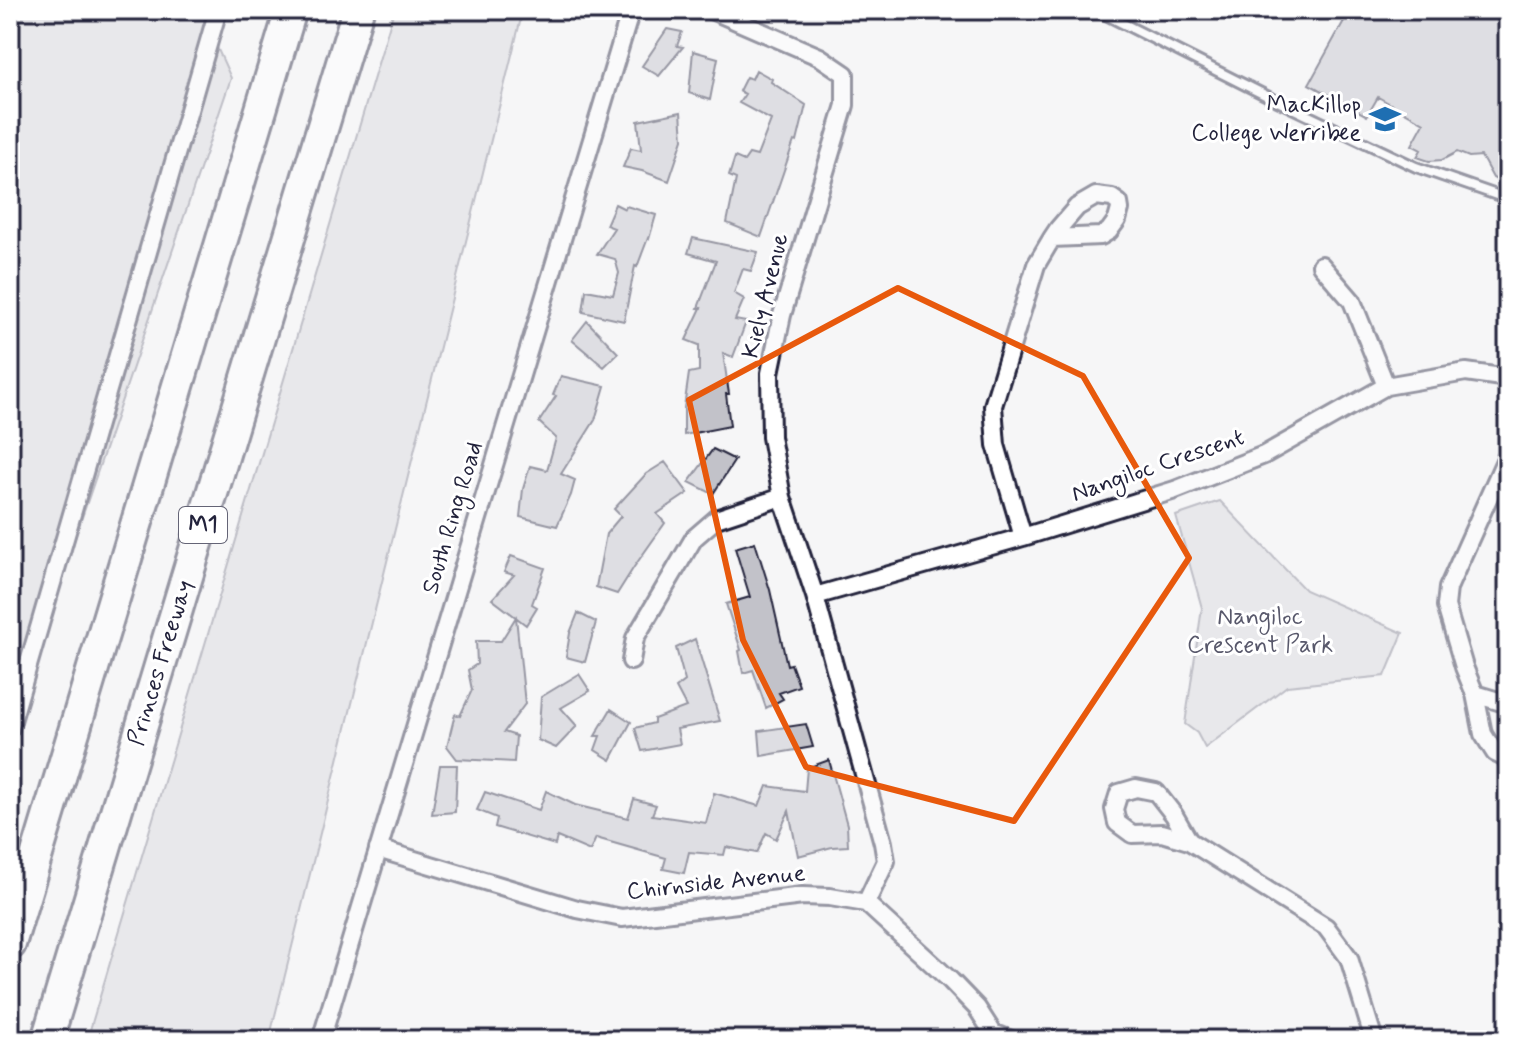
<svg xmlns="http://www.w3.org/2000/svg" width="1518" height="1050" font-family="Mynerve,sans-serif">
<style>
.green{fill:#d7d7db;stroke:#7c7c8b;stroke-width:2}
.building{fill:#c2c2c9;stroke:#22223b;stroke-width:2}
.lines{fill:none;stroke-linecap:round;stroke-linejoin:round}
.lane-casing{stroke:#22223b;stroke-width:14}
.street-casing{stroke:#22223b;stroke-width:22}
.highway-casing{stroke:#22223b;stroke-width:36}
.lane{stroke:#fff;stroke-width:8}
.street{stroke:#fff;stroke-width:16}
.highway{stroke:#fff;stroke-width:30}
.marked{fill:none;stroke:#e8590c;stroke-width:6;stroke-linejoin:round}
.labels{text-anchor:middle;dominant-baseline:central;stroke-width:6;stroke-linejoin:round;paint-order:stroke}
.shield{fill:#fff;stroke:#646476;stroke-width:2}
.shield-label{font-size:22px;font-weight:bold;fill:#22223b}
.poi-label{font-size:24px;fill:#22223b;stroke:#fff;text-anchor:end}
.street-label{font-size:24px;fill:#22223b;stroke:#fff}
.park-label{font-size:24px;fill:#58586b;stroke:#fff}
</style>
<rect width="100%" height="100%" fill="#f6f6f7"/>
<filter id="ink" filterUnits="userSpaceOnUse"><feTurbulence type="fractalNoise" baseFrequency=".0125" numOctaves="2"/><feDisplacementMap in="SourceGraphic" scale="16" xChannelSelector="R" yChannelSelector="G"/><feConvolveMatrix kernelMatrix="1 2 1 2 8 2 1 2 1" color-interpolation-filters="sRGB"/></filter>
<g filter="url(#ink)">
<path class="green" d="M10,10H225L215,43L231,78L54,600L10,754Z
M394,10H523L269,1040H87Z
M1220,501L1305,590L1403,633L1385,676L1287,686L1205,748L1197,733L1185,724L1202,608L1176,516Z"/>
<path class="building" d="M1350,10H1508V186L1493,178L1481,156L1469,157L1457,152L1442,160L1429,161L1417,157L1421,150L1412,145L1424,123L1378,97L1367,116L1309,84Z
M667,29L682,32L677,46L683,47L659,76L642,66Z
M693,51L718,58L710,100L689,93Z
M756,70L772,79L771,82L806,105L797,142L794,141L761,237L727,223L736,179L729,176L735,157L744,161L749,154L757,156L771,120L739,103L745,94L739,91L746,77L752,79Z
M681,112L683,139L669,181L642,171L623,167L631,148L641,150L638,121Z
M615,204L625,209L626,206L656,215L649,239L648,238L637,267L635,266L624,321L583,312L586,290L613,295L619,273L615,259L597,254L614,228L606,225Z
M693,238L758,252L751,271L743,269L734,293L744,299L735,320L746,322L733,357L723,353L729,394H726L730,426L684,435V408L689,373L699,371V345L686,340L701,308H698L716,261L688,253Z
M587,321L618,353L604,367L572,340Z
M561,376L605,386L595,420L561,474L575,480L571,495L557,526L520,517L523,489L530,466L547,470L556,438L539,422L556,396L553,395Z
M713,449L735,460L713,494L689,482Z
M665,462L688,493L657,514L665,523L634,567L617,594L596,587L606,534L621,516L614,509L646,474Z
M755,542L770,590L787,665L791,664L799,686L779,693L783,699L766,708L753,670L743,673L739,651L741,650L726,604L750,597L735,548Z
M511,556L545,568L532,604L537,607L526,625L492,599L514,575L504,572Z
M578,613L596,622L585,662L566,657L570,633Z
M516,617L525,704L504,732L516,736L514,762L457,759L447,746L455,714L460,716L472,690L468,670L477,664L476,641H501Z
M695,639L720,721L677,729L680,744L642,751L635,728L654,723V719L686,707L676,688L685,681L676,648Z
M579,674L590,691L561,708L577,726L556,748L538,740L541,697Z
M611,709L631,722L611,760L595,750L600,736H595Z
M806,724L813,747L761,756L759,731Z
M829,760L847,825L848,846L832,847L798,856L789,811L776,839L766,833L757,853L726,847L724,855L689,852L684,873L663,869L666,858L596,838L590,851L557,837L555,845L495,827L497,818L477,810L485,792L539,810L546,791L575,805L628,818L634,799L656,805L652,815L706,823L714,793L759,806L767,786L805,791L807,768Z
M440,765H457L455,812L432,814Z"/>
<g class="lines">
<defs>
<path id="lane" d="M1096,10L1271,98L1416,167L1508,199"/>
<path id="street" d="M711,10L820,57L845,74V105L782,315L770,373L771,437L782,497L815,596L883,843L886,861L866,903
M1321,265L1352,301L1386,386
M1508,454L1448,588L1446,606L1464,667L1475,694L1483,734L1495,753L1508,759
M1023,537L996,445L993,406L1036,265L1052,238L1058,229L1077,207L1096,196L1112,198L1119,203L1120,209L1117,220L1109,231L1101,236L1052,238
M815,596L1023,537L1175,490L1264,455L1386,386L1466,372L1508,378
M631,661L635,638L694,538L716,519L782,497
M1475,694L1508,704
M10,728L218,10
M1189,841L1174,815L1156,792L1136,788L1119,793L1114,809L1117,823L1132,834L1162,833L1189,841L1326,927L1349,958L1374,1040
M378,849L577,909L622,918L803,896L830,897L866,903L951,981L977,1008L993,1033L1011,1040
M321,1040L631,10"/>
<path id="highway" d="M10,944L291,10
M47,1040L358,10"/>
</defs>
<use href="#lane" class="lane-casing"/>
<use href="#street" class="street-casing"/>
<use href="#highway" class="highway-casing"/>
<use href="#lane" class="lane"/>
<use href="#street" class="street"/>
<use href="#highway" class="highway"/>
</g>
</g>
<path d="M0 0H1518V1050H0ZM898,288L1083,376L1189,558L1014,821L806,767L743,640L689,400Z" fill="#f6f6f7" fill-opacity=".55" fill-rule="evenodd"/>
<path class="marked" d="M898,288L1083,376L1189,558L1014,821L806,767L743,640L689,400Z"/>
<defs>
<symbol id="school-bare" viewBox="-9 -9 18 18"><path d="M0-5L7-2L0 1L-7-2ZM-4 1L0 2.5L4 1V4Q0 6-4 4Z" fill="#1f6fb2" stroke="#fff" stroke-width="2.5" paint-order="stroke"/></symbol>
</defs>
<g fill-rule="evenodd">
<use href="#school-bare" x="1363" y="97" width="44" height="44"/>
</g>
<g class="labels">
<rect class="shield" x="179" y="507" width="48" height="36" rx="6"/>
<g class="shield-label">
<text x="203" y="525">M1</text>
</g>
<g class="poi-label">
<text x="1361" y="105">MacKillop<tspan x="1361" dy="28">College Werribee</tspan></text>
</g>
<g class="street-label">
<text transform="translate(766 296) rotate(-76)">Kiely Avenue</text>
<text transform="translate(1158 466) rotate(-19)">Nangiloc Crescent</text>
<text transform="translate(453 518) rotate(-73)">South Ring Road</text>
<text transform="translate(161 663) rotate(-73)">Princes Freeway</text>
<text transform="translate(716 883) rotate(-6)">Chirnside Avenue</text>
</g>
<g class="park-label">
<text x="1260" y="617">Nangiloc<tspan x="1260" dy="28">Crescent Park</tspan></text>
</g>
</g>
<rect width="1518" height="1050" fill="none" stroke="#fff" stroke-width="40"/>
<rect x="20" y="20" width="1478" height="1010" fill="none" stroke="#22223b" stroke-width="3" filter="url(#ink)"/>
</svg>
